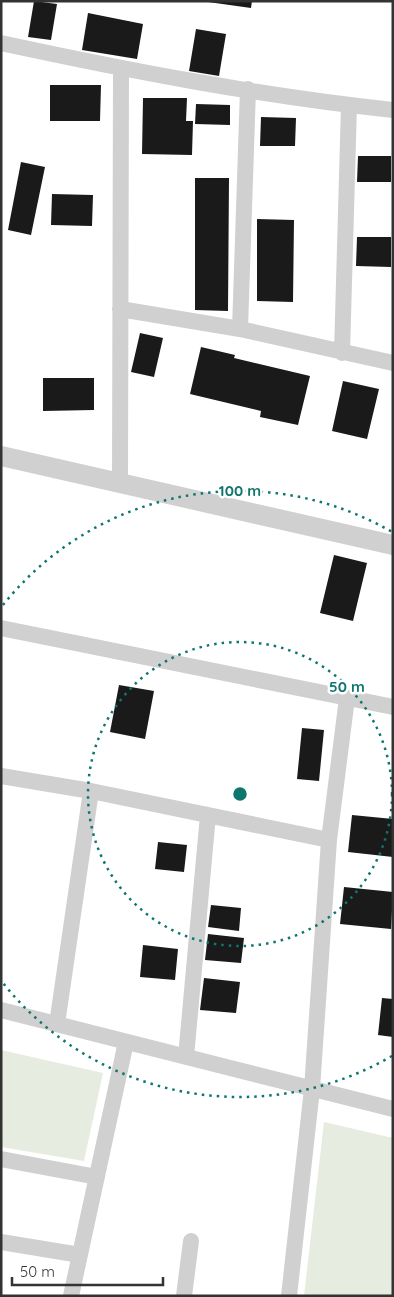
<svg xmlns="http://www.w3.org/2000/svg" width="394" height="1297" font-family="Quicksand,sans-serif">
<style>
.green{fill:#e6ecdf}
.building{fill:#1a1a1a}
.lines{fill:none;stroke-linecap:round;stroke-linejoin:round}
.minor{stroke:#d0d0d0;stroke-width:16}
.tertiary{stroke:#d0d0d0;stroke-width:20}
.ring{fill:none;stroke:#0f766e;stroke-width:2.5;stroke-dasharray:2.5 5}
.centre{fill:#0f766e;stroke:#fff;stroke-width:2.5}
.ring-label{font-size:15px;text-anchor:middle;font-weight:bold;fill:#0f766e;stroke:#fff;stroke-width:5;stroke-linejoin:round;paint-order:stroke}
</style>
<rect width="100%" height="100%" fill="#fff"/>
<path class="green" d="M1,1050L103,1073L84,1161L1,1147Z
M324,1122L393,1138V1296H304Z"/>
<path class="building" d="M34,1L57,4L51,40L28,37Z
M201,1H252L251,8Z
M88,13L143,24L137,59L82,50Z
M196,29L226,34L219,76L189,71Z
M50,85H101L100,121H50Z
M143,98H187L186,121H193L192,155L142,154Z
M196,104L230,105V125L195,124Z
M261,117L296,118L295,146H260Z
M358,156H391V182H357Z
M21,162L45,167L31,235L8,230Z
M195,178H229L228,311L195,310Z
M52,194L93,195L92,226L51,225Z
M257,219L294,220L293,302L257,301Z
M357,237H391V267L356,266Z
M140,333L163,338L154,377L131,372Z
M201,347L235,355L234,358L310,376L298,425L260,417L261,411L190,394Z
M43,378H94V410L43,411Z
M343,381L379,389L367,439L332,431Z
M334,555L367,563L353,621L320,613Z
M119,685L154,691L145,739L110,732Z
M302,728L324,730L319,781L297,779Z
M352,815L393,819V857L348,852Z
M158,842L187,845L184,872L155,869Z
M344,887L393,892L391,929L340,924Z
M211,905L241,908L239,931L208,927Z
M208,934L244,938L241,963L205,960Z
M143,945L178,949L175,980L140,977Z
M204,978L240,982L236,1013L200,1010Z
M382,998L393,999V1037L378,1035Z"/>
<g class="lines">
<path class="minor" d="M1,43C131,71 261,96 393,110
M120,309L240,329L393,363
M240,329L248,89
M342,353L349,105
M120,484L121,69
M1,628L393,707
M1,776L91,791L329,840
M1,1010L393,1109
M57,1024L91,791
M186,1057L208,815
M1,1159L97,1177
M1,1242L80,1255
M71,1296L126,1042
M184,1296L191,1241
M289,1296L312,1089L329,840L347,698"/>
<path class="tertiary" d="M1,456L393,545"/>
</g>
<g class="ring">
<circle cx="240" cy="794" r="152"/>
<path d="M392 1056A303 303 0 0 1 3 983M3 605A303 303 0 0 1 392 532"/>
</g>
<circle cx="240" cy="794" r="8" class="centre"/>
<g class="ring-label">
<text x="240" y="496">100 m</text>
<text x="347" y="692">50 m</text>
</g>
<rect width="394" height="1297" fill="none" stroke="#333333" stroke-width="5"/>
<path d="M12 1277v8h151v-8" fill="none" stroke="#333333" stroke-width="2.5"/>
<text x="20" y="1277" font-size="15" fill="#333333" stroke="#ffffff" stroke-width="4" paint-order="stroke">50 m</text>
</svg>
